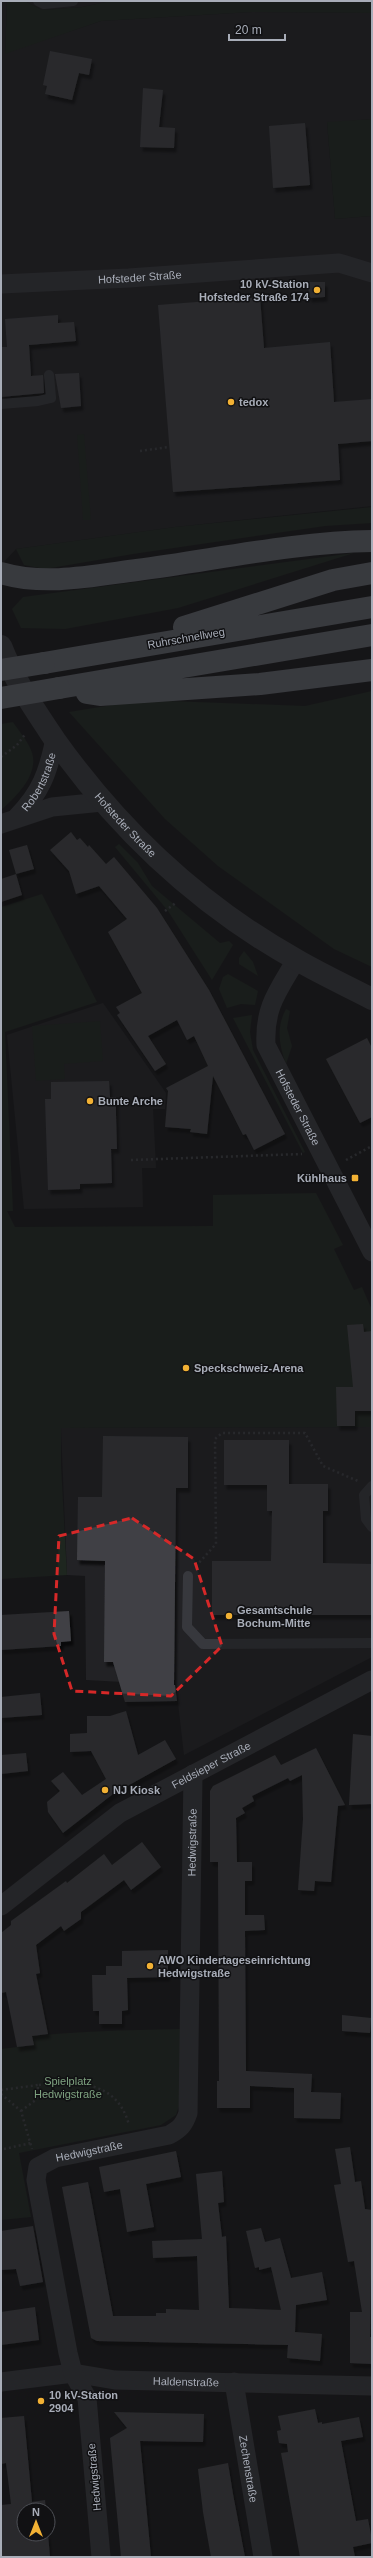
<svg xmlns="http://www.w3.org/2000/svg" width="373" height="2558" font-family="Helvetica,sans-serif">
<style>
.built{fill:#222225}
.green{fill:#1e261f}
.building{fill:#404145;filter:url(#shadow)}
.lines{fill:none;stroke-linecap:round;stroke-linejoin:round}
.path{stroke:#3d3f44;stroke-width:2.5;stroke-dasharray:2 3;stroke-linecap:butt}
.service{stroke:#37383d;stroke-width:10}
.minor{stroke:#37383d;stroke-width:19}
.tertiary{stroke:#37383d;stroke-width:22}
.motorway{stroke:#63666e;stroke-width:22}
.motorway-bridge{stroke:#63666e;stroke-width:22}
.marked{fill:none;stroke:#d62828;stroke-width:3;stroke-dasharray:8 5;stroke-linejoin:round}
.poi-dot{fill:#f2b134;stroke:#111113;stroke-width:1.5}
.labels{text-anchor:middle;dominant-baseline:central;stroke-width:3;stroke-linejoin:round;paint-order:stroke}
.street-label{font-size:11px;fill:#a8adb8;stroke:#111113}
.poi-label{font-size:11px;font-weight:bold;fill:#a8adb8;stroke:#111113;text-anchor:start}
.park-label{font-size:11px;fill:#7fa381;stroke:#111113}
</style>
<defs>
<filter id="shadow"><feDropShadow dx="2.5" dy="4.5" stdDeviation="1" flood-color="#0009"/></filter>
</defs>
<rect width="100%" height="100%" fill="#161618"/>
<path class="built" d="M1,1H7L5,53L101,21L252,12L372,13V119L327,123L335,219L372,216V506L175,527L16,549L1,565Z
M25,1H110L83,7L42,10Z
M103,1003L166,1093L165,1109H153L156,1168H142L143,1207L24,1209L7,1035Z
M372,1427V1657L184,1755L176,1685L86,1680L85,1576L67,1575L61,1428Z"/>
<path class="green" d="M7,1H25L42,10L82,7L110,1H372V13L252,12L101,21L5,54Z
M372,119V216L335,219L327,122Z
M84,434L91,520H83L77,435Z
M372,507V523L325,526L133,554L45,569L24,565L16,549L175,527Z
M354,553L178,608L65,629L21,628L12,609L23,597Z
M372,691V967L334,949L218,866L165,819L69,712L143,700L305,706Z
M13,722C19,731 27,740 31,750C41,773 16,797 1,810V724Z
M119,844L138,863L152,886L220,943L229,941L233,945L212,980L168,911L115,847Z
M42,894L97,1002L5,1032L13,1211H7L15,1227L213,1226V1195L316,1193L343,1245L334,1249L354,1290L362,1287L372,1310V1427L61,1428V1465L67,1575L1,1579V907Z
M244,951L253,962L258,976L239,964V958Z
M228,974L258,991L255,1005L241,1004L227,1008L219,989L223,977Z
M286,1009L290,1011L287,1028L292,1046L286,1064C279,1046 276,1027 286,1009Z
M252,1015L250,1032L253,1050L305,1152L303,1153L233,1018Z
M100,1021L103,1061L64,1064L65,1079L36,1081L32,1026Z
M181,2029V2100L176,2115L161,2125L19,2153L31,2217L1,2220V2049L33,2045L32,2036C81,2031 131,2030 181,2029Z"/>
<path class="building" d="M50,51L92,59L89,75L79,73L72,100L45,94L47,86L43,85Z
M143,88L163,90L159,127L175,128L174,148L140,147Z
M305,123L310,185L273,188L269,126Z
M308,282H325V297L309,298Z
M260,297L264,348L330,342L334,402L372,399V441L338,444L340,480L173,492L158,305Z
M58,315V323L74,322L76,341L29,345L31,376L43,375L44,393L1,397V347H7L5,319Z
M79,373L81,406L61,408L55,374Z
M71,832L77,840L80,838L88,847L89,845L106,864L114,857L157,908L209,990L285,1134L254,1150L246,1134L243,1135L213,1076L207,1134L190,1132L191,1129L165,1127L168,1091L166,1088L208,1066L194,1036L187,1040L177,1020L148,1036L166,1064L155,1071L117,1015L120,1013L116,1007L142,993L108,932L127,919L99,886L76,894L69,871L50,850Z
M27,845L34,869L16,874L9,850Z
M16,874L22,895L1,902V879Z
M367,1038L372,1048V1117L360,1123L326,1059Z
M109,1081L110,1097H116V1115L117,1149H111L112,1183L80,1184V1189L48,1190L45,1099H51V1082Z
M363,1324L364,1332L372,1331V1411H355V1426H337L336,1387H353L347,1325Z
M103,1436L188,1437V1488H176L174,1685H175L177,1701L125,1702L113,1662H104L105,1561L77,1560L78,1497H102Z
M224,1440H289V1484H328V1511H323V1563L372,1564V1615H212V1561H271L272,1511H267V1485H224Z
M69,1611L71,1641L61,1642V1646L1,1650V1615Z
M40,1693L42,1715L1,1718V1697Z
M126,1711L138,1755L165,1740L176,1759L113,1794L63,1833L48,1812L47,1802L60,1791L51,1781L63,1772L82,1795L106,1779L91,1751L70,1752V1734L87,1733V1716H110Z
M353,1734L372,1736V1804L349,1805Z
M316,1748L345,1805L338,1806L331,1882L315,1881L314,1891L298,1890L303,1819L302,1775L290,1781L288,1778L252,1796L254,1801L242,1808L245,1813L236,1818L237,1862H252V1881H245V1915H264L265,1930L245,1931L246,2071L312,2074L311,2092L341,2093L340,2119L294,2118V2088L250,2086V2108H217V2081H219L218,1862H210V1791L213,1786L275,1755L281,1765Z
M26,1753L28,1771L1,1774V1755Z
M142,1842L161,1867L131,1890L124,1880L81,1912V1919L64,1931L61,1926L36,1945L40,1973L36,1974L48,2034L32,2036L34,2045L17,2047L6,1992L1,1993V1933L11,1925V1921L66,1881L67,1883L104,1854L112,1865Z
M168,1950V1977L127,1978L128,2010L122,2011V2024H99V2011H93L92,1975H106V1966H122V1951Z
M342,2015L371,2018L370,2033L342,2031Z
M350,2147L355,2182L361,2181L365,2209L372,2210L370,2337H372V2364L350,2363V2312H362L354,2261L348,2262L334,2185L341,2184L335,2149Z
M176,2151L181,2177L146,2184L154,2227L127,2232L120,2189L104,2192L99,2167Z
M222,2171L224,2202L218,2203L222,2237L226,2236L229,2308L281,2310L271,2267L259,2270V2267L255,2268L246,2231L261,2228L265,2242L280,2238L291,2278L322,2272L327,2300L296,2305L295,2332L322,2334L320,2361L287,2358L288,2345L97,2341L91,2338L62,2187L88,2182L113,2316H156V2313H166V2309L199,2310L197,2256L153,2258L152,2241L202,2239L196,2174Z
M33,2226L43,2282L20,2286L16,2269L1,2270V2231Z
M35,2307L39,2340L1,2345V2312Z
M315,2409L318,2423L322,2422V2424L359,2417L363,2437L341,2441L356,2521L368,2519L372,2540V2543L353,2547L355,2557H300L281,2453L288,2452L287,2444L279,2443L277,2431L281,2430L278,2416Z
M114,2412L204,2414L203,2442L140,2441L151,2557H121L110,2438L127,2428Z
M24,2416L32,2502L45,2500L46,2510H24V2534H48L50,2557H1V2505L11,2504L6,2463L1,2464V2418Z
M228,2463L233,2494L245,2557H211L203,2512L198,2469Z"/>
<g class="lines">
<path class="path" d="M140,451L169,447
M1,757L17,745L26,733
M165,911L177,902
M131,1160L302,1154
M346,1160L372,1146
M196,1566L216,1544L215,1439L222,1433H305L323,1466L358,1481
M1,2090L38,2085
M1,2094L21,2111L32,2149
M21,2111L37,2099L38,2085C76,2081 117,2080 129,2125
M4,2149L31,2143"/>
<path class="service" d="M38,1L44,4L73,1
M1,404L38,401L51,398L49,375
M372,1486L364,1495L366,1519L372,1527
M188,1576L187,1627L203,1644L372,1643"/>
<g class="minor">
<path id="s1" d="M1,284L129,278L339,263L372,273"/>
<path id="s2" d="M17,817C41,792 48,773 55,739"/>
<path d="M1,824L52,807L102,802"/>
<path id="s3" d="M296,960C278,991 264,1007 266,1045L372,1252"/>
<path id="s4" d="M1,1906L120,1813L372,1680"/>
<path id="s5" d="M1,2382L73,2373L115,2380L372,2386"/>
<path id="s6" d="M234,2382L263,2557"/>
<path id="s7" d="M101,2557L87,2398L73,2373L68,2353L36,2180L38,2167L55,2158L169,2135C180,2129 184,2125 188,2113L193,1774"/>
</g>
<path class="tertiary" id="s8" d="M1,646C14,680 35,710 55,740C119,830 200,906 297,960C321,974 347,986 372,999"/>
<path class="motorway" d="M1,573C45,586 92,576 137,570C214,560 294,542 372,541
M184,627L333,580L372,573
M44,663L372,607
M59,688L372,635
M87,693L100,695L260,684L372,670"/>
<path class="motorway-bridge" d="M1,670L44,663
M1,698L59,688"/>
</g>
<path d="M0 0H373V2558H0ZM132,1518L194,1559L222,1646L171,1696L72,1691L54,1634L59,1536Z" fill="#161618" fill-opacity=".55" fill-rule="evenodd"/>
<path class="marked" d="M132,1518L194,1559L222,1646L171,1696L72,1691L54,1634L59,1536Z"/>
<g class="poi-dot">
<circle cx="317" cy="290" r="4"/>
<circle cx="231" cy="402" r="4"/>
<circle cx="90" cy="1101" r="4"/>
<rect x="351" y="1174" width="8" height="8" rx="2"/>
<circle cx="186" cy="1368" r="4"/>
<circle cx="229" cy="1616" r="4"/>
<circle cx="105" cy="1790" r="4"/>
<circle cx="150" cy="1966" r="4"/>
<circle cx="41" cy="2401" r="4"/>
</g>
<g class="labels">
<g class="street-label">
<text stroke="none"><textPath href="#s1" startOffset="139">Hofsteder Straße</textPath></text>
<text transform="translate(186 638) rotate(-10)">Ruhrschnellweg</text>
<text stroke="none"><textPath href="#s2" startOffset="42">Robertstraße</textPath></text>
<text stroke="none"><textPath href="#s8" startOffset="219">Hofsteder Straße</textPath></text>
<text stroke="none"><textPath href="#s3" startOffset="162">Hofsteder Straße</textPath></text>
<text stroke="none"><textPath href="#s4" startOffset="254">Feldsieper Straße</textPath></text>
<text stroke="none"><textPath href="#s7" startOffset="834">Hedwigstraße</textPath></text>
<text stroke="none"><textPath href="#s7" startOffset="452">Hedwigstraße</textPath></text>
<text stroke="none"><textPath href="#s5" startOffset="186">Haldenstraße</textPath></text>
<text stroke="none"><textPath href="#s6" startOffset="88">Zechenstraße</textPath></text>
<text transform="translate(94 2477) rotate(-95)">Hedwigstraße</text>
</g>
<g class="poi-label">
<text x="309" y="284" text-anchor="end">10 kV-Station<tspan x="309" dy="13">Hofsteder Straße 174</tspan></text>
<text x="239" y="402">tedox</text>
<text x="98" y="1101">Bunte Arche</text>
<text x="347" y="1178" text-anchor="end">Kühlhaus</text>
<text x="194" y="1368">Speckschweiz-Arena</text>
<text x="237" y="1610">Gesamtschule<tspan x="237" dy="13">Bochum-Mitte</tspan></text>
<text x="113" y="1790">NJ Kiosk</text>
<text x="158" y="1960">AWO Kindertageseinrichtung<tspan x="158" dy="13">Hedwigstraße</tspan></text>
<text x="49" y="2395">10 kV-Station<tspan x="49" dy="13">2904</tspan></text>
</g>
<g class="park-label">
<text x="68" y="2081">Spielplatz<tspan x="68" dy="13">Hedwigstraße</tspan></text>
</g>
</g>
<rect width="373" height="2558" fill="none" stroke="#a8adb8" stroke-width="4"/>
<g transform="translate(36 2522)"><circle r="19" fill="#111113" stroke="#4d4f55"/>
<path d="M0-3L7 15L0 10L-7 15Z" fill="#f2b134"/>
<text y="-6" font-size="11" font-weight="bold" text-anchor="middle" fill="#a8adb8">N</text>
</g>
<path d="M229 34v6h56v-6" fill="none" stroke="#a8adb8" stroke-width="2"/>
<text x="235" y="34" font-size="12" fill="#a8adb8" stroke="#111113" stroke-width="3" paint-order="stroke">20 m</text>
</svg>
